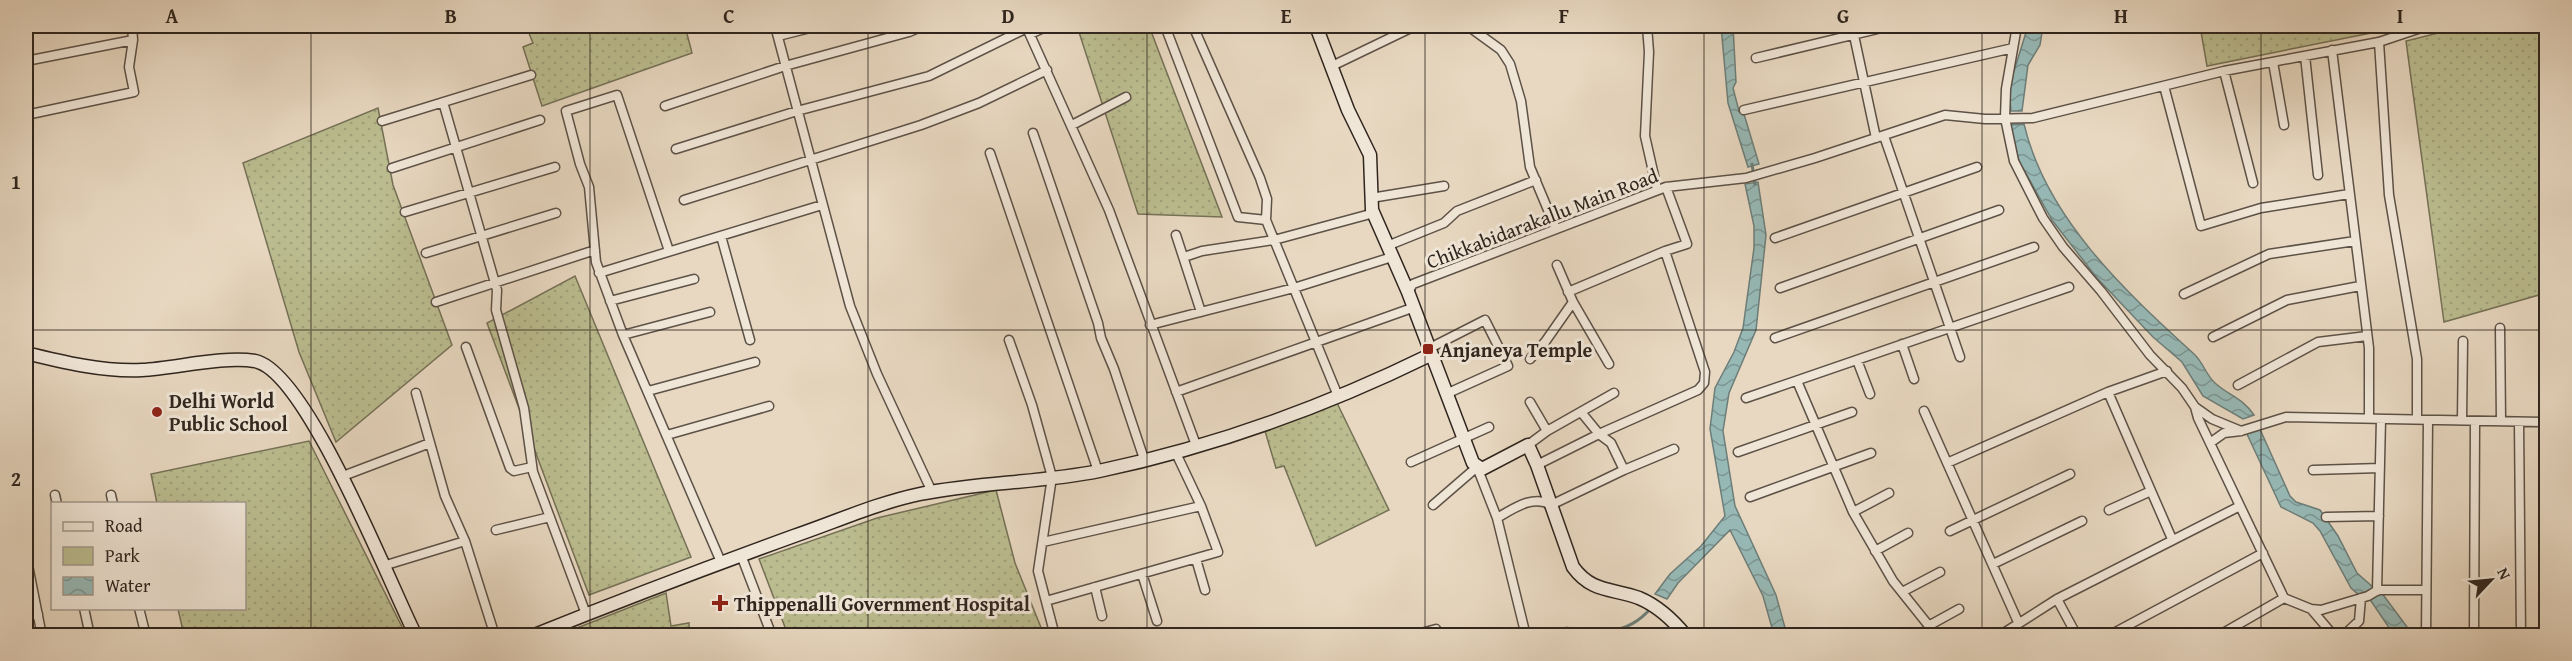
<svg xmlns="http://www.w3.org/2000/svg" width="2572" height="661" font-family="'Gentium Book Plus',serif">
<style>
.green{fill:url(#green-dots);stroke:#757157;stroke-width:1.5}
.water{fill:url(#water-waves);stroke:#6d7e79;stroke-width:1.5}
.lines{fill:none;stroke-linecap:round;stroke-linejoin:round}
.stream{stroke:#6d7e79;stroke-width:3}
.street-casing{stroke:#5d5247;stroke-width:11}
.secondary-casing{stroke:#2f251e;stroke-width:15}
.street{stroke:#f0e6d7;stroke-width:8}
.secondary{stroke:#f0e6d7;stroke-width:12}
.grid{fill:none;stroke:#2f251e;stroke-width:1.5;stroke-opacity:0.55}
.poi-dot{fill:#8f2418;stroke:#f0e6d7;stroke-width:2}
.labels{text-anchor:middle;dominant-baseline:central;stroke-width:6;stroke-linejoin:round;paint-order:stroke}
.street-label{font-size:20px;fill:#2f251e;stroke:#f0e6d7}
.poi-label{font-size:20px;font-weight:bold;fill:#2f251e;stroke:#f0e6d7;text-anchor:start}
.neatline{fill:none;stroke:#2f251e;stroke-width:2}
.grid-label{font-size:20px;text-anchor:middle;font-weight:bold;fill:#2f251e}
</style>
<defs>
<pattern id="green-dots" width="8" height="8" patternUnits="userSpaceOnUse" patternTransform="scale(1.5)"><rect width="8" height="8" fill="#bbbd90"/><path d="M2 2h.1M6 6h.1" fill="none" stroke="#a1a27c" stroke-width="1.8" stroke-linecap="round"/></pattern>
<pattern id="water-waves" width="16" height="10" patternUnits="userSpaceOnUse" patternTransform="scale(1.5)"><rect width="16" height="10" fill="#97b9b6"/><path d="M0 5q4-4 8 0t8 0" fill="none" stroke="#7c9693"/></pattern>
</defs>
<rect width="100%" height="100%" fill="#e8d8c1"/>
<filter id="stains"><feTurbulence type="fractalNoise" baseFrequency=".00333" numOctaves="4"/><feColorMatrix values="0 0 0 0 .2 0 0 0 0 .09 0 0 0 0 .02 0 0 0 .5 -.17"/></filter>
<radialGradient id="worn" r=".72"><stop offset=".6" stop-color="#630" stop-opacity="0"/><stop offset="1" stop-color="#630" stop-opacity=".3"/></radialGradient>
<path class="green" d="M526,26H685L692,53L542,106L523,47L533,43Z
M1077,26H1149L1222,217L1138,214Z
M2200,26H2391L2376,32L2207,66Z
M2466,26H2545L2546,293L2444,322L2406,41Z
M378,108L393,185L452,345L336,442L299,352L243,163Z
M575,276L691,557L589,595L487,323Z
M1337,403L1389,510L1316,546L1284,466L1276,468L1265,431Z
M309,441L406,635H184L178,609L244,608V504L157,503L151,474Z
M996,490L1015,563L1044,635H788L759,559L877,518Z
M666,593L671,626L689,623V635H559Z"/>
<path class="water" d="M1721,26H1733L1736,82L1733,88L1739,111L1744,114L1759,164L1748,167L1728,103Z
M2028,26H2043L2040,45L2028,65L2022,111H2011L2009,87Z
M2024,124C2046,218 2125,291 2194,354C2203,362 2206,375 2215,383C2228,395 2244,399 2254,415L2243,419L2203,396L2182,362L2153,337L2097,278L2052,220L2019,161L2010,125Z
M1758,182L1766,235L1756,330L1729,393L1723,431L1735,506L1776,595L1787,635H1774L1763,596L1730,530L1678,583L1667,599L1655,594L1670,574L1701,546L1725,516L1710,429L1715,388L1734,352L1743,328L1754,248V226L1745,184Z
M2259,427L2290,496L2296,502L2320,510L2338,536L2357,573L2374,588L2359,595L2351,588L2320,531L2313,523L2281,507L2246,432Z
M2381,592L2413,635H2394L2369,598Z"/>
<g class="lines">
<path class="stream" d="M1752,164L1755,184
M1557,636L1566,628C1598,633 1627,636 1650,609"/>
<defs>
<path id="street" d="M775,26L850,306L877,374L932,492
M1026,26L1109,210L1196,445
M1165,26L1238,217L1266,220
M1193,26L1260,178L1267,199L1266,220L1338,396
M1468,26L1501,50L1510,64L1521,101L1530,167L1556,229
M1647,26L1649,52L1645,136L1657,189
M1852,26L1876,138
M2017,26L2006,89L2005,118L2014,161L2043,218L2063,247L2101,291L2150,355L2182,388L2195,407L2212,419L2241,431
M1030,34L1048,26
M778,36L818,26
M2379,42L2389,195L2417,359V419
M2332,50L2369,348V418
M2305,56L2318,175
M1756,58L1890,26
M26,61L133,40L132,26
M2273,62L2284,125
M1332,66L1415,26
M2224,71L2253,183
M2164,86L2201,226L2261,208L2349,194
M443,102L497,290L496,310L524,408L533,472L586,614
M665,106L785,66L909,32L923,26
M1744,110L2013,48
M26,115L134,92L129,67L133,40
M382,121L531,75
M1072,125L1126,97
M1033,133L1098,323L1101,338L1114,369L1144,459
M1884,136L1960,357
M676,149L797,111L929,76L1027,28
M990,153L1098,471
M392,168L540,120
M1371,198L1444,186
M684,200L921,125L979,103L1047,70
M405,212L555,167
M1176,235L1201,312
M721,236L750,340
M1775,238L1977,167
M1387,246L1444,223L1457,211L1536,180
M669,251L617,95L566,111L580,164L589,187L596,262L623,335L721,562
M426,253L556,213
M1184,257L1202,251L1274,240L1374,213
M1557,265L1573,302L1609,364
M599,273L822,205
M1780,288L1999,210
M1408,292L1413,284L1666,187L1746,178L1815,158L1945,115L1985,119L2033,118L2224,71L2379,42L2427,26
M1568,292L1665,251L1687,244L1666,187
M2184,294L2269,254L2355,241
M610,301L694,279
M436,302L595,250
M1150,325L1294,288L1392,257
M2500,328L2501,421
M623,335L710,312
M2213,337L2287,300L2360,286
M1775,338L2034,247
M1009,340L1032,405L1052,477L1038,571L1055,636
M1902,344L1914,379
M466,347L510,468L514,471L532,467
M1428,349L1485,320L1508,366L1446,394
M1530,359L1545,342L1573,302
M1857,360L1870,394
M1797,381L1853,512L1893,581L1937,636
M2238,385L2318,342L2367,336
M648,391L755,362
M1176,392L1412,308
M2108,392L2172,539
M416,393L445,496L465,541L495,636
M1746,398L2069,287
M1530,402L1547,431
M2195,407L2198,418L2284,598
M1924,411L2018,622
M1581,412L1599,434L1611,443L1624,470
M2462,420L2463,341
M2519,422L2521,636
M667,435L769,406
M2210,443L2224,433L2241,431L2286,417L2546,422
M1528,445L1547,431L1614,393
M1738,452L1852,412
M1411,462L1489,427
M1947,463L2108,392L2167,371
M1537,465L1599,434L1698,390L1704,383L1705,372L1665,251
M2313,470L2380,468
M343,476L430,443
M55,495L57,504
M111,495L113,504
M1750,497L1871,453
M1433,505L1477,467L1497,518L1526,636
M2109,510L2151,491
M1853,512L1889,493
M2326,517L2379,516
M1497,518C1513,509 1533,494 1551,505L1624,470L1674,449
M496,530L550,517
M1950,531L2070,474
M1043,542L1201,506
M1875,551L1908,533
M26,555L42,636
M741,555L772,636
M1196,559L1205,590
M1993,564L2082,521
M383,566L465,541
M1142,574L1157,621
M1095,587L1102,616
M2377,591L2381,419
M1902,592L1940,572
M2057,599L2077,636
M1046,601L1218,552L1201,506L1175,451
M84,608L90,636
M139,608L146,636
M2311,609L2334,636
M26,617L38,614
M1930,625L1959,609
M1410,636L1436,629
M1917,636L1923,632
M1999,636L2057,599L2240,506
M2108,636L2263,553
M2218,636L2284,598L2311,609L2321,610L2368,596L2378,590H2426
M2343,636L2359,621L2361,598
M2426,636L2428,420
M2474,636L2475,421"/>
<path id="secondary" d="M1316,26L1348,110L1370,155L1372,210L1408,292L1473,463L1482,469L1528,445L1537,465L1573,567C1592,593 1612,588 1639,598C1658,606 1673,620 1686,636
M26,353C62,362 104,372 142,370C176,368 223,356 255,361C307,371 390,585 416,636
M532,636C619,601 706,568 794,536C835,522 877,503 920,494C979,482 1040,483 1099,471C1213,447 1326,406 1430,355"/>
</defs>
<use href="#street" class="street-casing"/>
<use href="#secondary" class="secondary-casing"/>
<use href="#street" class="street"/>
<use href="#secondary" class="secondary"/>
</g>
<path class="grid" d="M311,26V636M590,26V636M868,26V636M1147,26V636M1425,26V636M1704,26V636M1982,26V636M2261,26V636M26,330H2546"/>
<g class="poi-dot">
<rect x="1422" y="343" width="12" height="12" rx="3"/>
<circle cx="157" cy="412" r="6"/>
<path d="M717 594h6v6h6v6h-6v6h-6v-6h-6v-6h6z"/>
</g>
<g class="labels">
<g class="street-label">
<text transform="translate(1542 218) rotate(-21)">Chikkabidarakallu Main Road</text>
</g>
<g class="poi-label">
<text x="1440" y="349">Anjaneya Temple</text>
<text x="169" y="400">Delhi World<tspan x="169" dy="23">Public School</tspan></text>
<text x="734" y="603">Thippenalli Government Hospital</text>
</g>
</g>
<rect width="2572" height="661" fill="none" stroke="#e8d8c1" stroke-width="66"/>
<rect x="51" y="502" width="195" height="108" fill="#f0e6d7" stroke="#a3998d" stroke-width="1.5"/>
<rect x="63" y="522" width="30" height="9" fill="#f0e6d7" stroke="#a3998d" stroke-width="1.5"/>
<text x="105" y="532" font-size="18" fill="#2f251e">Road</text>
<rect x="63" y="547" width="30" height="18" fill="#bbbd90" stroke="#a3998d" stroke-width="1.5"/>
<text x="105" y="562" font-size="18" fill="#2f251e">Park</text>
<rect x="63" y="577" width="30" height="18" fill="url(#water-waves)" stroke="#a3998d" stroke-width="1.5"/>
<text x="105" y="592" font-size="18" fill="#2f251e">Water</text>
<g transform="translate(2491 580) rotate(64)" stroke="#f0e6d7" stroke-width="4.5" paint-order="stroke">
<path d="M0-4.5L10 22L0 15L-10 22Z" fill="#2f251e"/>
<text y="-9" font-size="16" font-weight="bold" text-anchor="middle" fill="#2f251e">N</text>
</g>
<rect x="33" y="33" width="2506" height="595" class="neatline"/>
<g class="grid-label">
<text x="172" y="23">A</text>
<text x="451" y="23">B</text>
<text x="729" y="23">C</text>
<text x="1008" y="23">D</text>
<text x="1286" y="23">E</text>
<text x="1564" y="23">F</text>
<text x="1843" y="23">G</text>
<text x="2121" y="23">H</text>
<text x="2400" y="23">I</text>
<text x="16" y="189">1</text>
<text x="16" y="486">2</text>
</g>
<rect width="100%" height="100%" filter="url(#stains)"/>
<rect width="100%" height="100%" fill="url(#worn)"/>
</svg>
